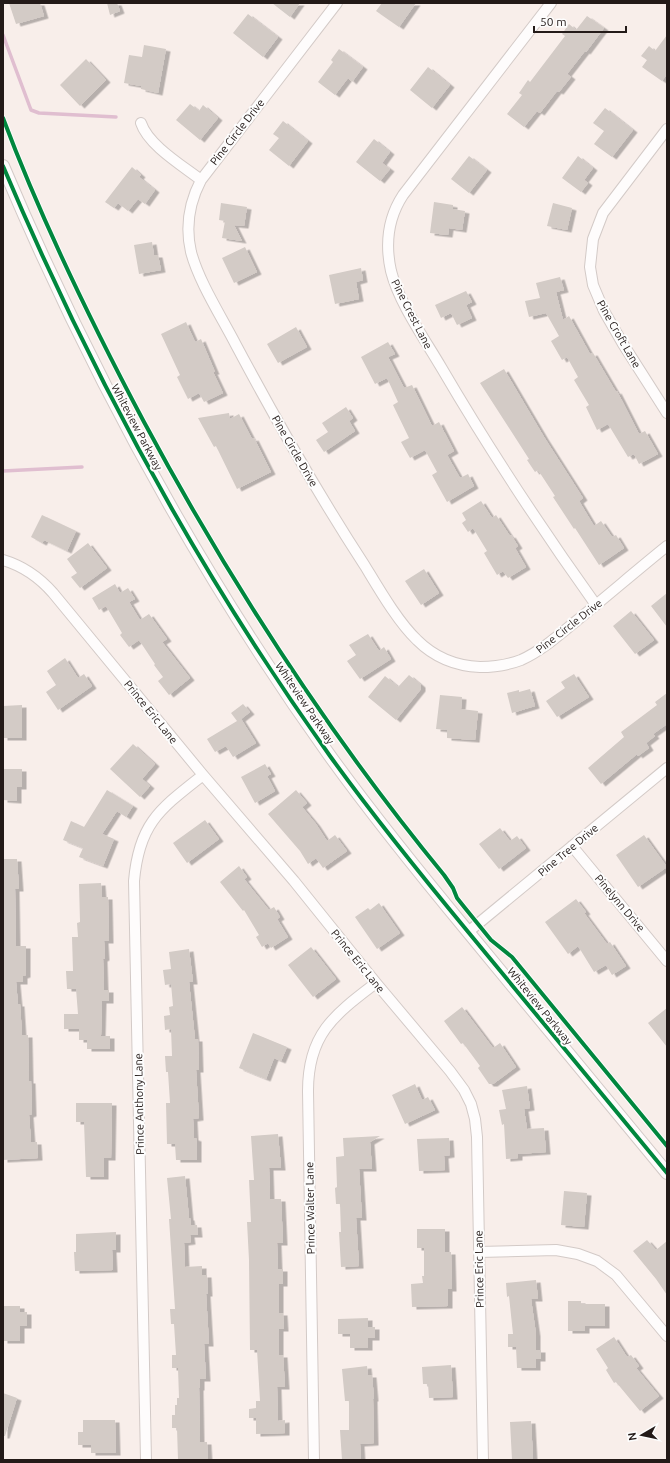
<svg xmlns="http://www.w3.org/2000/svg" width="670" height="1463" font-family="Ubuntu,sans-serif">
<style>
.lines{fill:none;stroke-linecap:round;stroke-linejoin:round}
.stream{stroke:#e0bed0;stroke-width:3.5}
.building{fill:#d3cbc6;filter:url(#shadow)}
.minor-casing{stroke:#d3cac7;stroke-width:12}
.tertiary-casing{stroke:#d3cac7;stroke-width:14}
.minor{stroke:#fefcfc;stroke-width:10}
.tertiary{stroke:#fefcfc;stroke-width:12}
.cycleway-casing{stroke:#fdfdfd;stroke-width:6}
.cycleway{stroke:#00873e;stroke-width:4}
.labels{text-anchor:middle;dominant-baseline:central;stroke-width:4;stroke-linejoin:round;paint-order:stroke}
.street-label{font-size:11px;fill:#231a18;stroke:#fdfdfd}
</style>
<defs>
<filter id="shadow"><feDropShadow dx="4.5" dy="2.5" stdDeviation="0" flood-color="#0004"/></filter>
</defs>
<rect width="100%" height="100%" fill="#f8eeea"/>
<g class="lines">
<path class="stream" d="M3,35L31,110L39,113L116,117
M3,471L82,467"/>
</g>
<path class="building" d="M9,3H40L44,16L16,24Z
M107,3H117L120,11L110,15Z
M272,3H300L290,17Z
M382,3H416L399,27L376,11Z
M248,14L278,37L263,57L233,33Z
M587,16L604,28L586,52L585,51L567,74L571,77L559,92L557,91L540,113L537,111L524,127L507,114L522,95L519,93L528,80L530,82L565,36L562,34L569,24L576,30Z
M667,35V74L662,81L642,67L647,60L641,56L649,46L655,51Z
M144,45L166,49L158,93L141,89V86L124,83L129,55L142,57Z
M339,49L363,67L352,82L348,78L335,95L318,82L333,62L331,60Z
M86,59L106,80L80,106L60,85Z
M428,67L450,85L432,108L410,90Z
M190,104L199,111L203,105L218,118L200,140L176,120Z
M605,108L633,130L612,157L594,144L604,131L593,123Z
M283,121L308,141L289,166L269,150L279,138L273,134Z
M374,139L390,152L382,163L390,169L380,181L356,162Z
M469,156L487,170L469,193L451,179Z
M578,156L593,168L584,180L588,183L581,192L562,178Z
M132,167L141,175L139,177L155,190L145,204L138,199L128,211L118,203L114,208L105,202Z
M434,202L453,205V209L465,211L462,230L449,228L448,235L430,233Z
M221,203L247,207L244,226L234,225L242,241L222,238L225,221L219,220Z
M553,203L572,208L567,230L547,226Z
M152,242L154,255H158L161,270L139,274L134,245Z
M245,247L257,272L234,283L222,258Z
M361,268L363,280L356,282L359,299L335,304L329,275Z
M560,277L564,290L556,292L563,320L569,316L590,354L593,353L616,392L617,391L639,434L645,431L658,454L639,464L634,454L628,457L608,424L597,430L586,407L589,405L574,380L578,377L567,357L562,360L551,341L559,336L546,313L529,317L525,301L540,298L536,283Z
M466,291L472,302L466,305L472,318L457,325L451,313L441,318L435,305Z
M186,322L195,342L201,339L215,372H213L223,393L204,402L199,393L188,399L177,377L180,375L161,334Z
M296,327L307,347L278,363L267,344Z
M388,342L395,354L388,357L404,388L412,385L432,426L439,422L454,451L447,455L460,478L468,474L474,486L447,502L432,475L437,472L425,450L410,458L401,442L409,438L393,405L398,402L387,378L375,384L361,357Z
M504,369L544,437L583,498L579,501L594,526L601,521L612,537L616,535L624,548L599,565L575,528L574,529L553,497L555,496L538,470L535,472L527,460L529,459L480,383Z
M346,407L353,418L349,421L355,431L324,452L316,440L328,432L322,423Z
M229,413L230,419L239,414L252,439L254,438L271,472L237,489L216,446L214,447L198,418Z
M481,501L492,518L496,515L510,536L511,535L518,546L515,548L526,567L508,578L503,571L497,575L484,553L487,551L473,528L468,532L462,523L466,520L462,513Z
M42,515L76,531L67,551L44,540L42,543L31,537Z
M88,543L107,568L80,588L71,577L77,573L67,559Z
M424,569L439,593L421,605L405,581Z
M115,584L120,593L128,588L135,599L129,602L140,620L149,614L167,639L162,642L190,678L169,695L158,681L163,677L154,665L155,664L139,640L129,647L120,635L122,633L106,606L99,610L92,598Z
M667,593V627L651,606Z
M631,611L654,640L635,654L613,626Z
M368,634L379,651L384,647L391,659L360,679L347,661L356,655L349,645Z
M65,658L78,678L84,674L92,686L58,710L46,692L56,685L47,671Z
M574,674L589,697L557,717L546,701L565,688L561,682Z
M409,675L421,685V689L396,720L368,697L385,676L398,687Z
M530,689L535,706L512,713L507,693L519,690V692Z
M667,693V724L653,734L655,736L646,743L649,748L638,756L637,754L601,784L588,768L624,737L621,732L657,705L655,702Z
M440,695L462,697L461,709L478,711L475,740L447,738V730L436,729Z
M243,704L250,712L241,719L256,743L233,757L226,746L215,752L207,739L237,721L231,713Z
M22,705V738H3V706Z
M133,744L155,764L142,779L150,786L140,797L110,769Z
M265,764L271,774L267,776L275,791L255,803L241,777Z
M3,769H22V787H17V801L3,800Z
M107,790L133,806L126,817L117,811L102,834L114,839L103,866L79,857L83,848L63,840L71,821L84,827Z
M296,790L307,803L302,807L316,824L327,841L335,835L347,851L323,868L316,858L308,864L300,851L268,814Z
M205,820L219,839L187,863L173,843Z
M500,828L510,841L517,836L526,848L499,869L479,844Z
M644,835L667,867L638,887L616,855Z
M3,859H17L19,889H15L16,946H26V975L23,976V982H16L18,1004H20L22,1035H28L29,1081H31L32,1114L29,1115L31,1142H37L38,1158L3,1160V1102L4,1101L3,1072Z
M239,866L247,877L244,879L269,910L274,907L280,917L277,919L288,937L271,948L268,943L262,947L256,937L259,935L244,910L243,911L220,882Z
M101,883L102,897H108L109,941H104L105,958L103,959L104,990H109V1001H102L101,1036H110V1049H87V1040H79V1029H64V1014H78L76,989H67L66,971H73L72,937H78L77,923L80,922L79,884Z
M576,899L586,912L584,913L607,944L610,942L626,966L612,975L606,965L594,972L578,946L568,954L545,922Z
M379,903L400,933L377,949L355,917L368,908L370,910Z
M311,947L336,979L313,997L288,965Z
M189,949L193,982H189L195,1039H198L199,1070H196L199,1118L193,1119L194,1138L197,1139V1160H176L175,1144H167L166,1103H170L168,1072H166L165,1056H172L171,1029L165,1030L164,1016L170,1015L169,1007L173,1006L171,984L165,985L163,970L171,969L169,952Z
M462,1007L493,1048L500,1043L516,1067L493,1084H489L478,1068L480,1066L463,1043L461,1044L444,1021Z
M667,1008V1047L648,1023Z
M253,1033L287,1047L281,1061L274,1058L266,1079L239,1068Z
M415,1084L422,1100L428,1097L435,1110L405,1124L392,1095Z
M527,1086L530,1108L524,1109L527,1129L544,1128L546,1152L518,1154V1158L506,1159L504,1124L502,1125L499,1110L506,1109L502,1090Z
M76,1103H112L111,1158H104V1177H86L84,1122H76Z
M278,1134L281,1168H269L270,1199H281L283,1243H277L278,1269H283V1284H279V1313H283L284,1329H279V1355H283L285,1387H277L278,1421L285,1420V1433L256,1434V1418H249V1409L256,1408V1401H260L257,1350H250L249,1260L247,1222H251L249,1180H254L251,1136Z
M380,1136L370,1142L372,1169H359L362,1218H356L359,1266L341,1267L339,1232H341L340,1204H336L335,1188L337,1187L336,1157L344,1156L343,1138Z
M449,1138L450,1155L444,1156L445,1170L419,1171L417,1139Z
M185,1176L189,1218H190L191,1225H197L198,1235H190L191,1242L184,1243L185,1267L202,1266V1275H207L208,1294H206L209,1344H204L206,1379H200V1388H199L200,1442H207L208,1460H178L177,1428H172V1415H175V1405H177V1398H179L178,1368H172V1355H176L174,1324H171L170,1309H175L169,1219H171L167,1178Z
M564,1191L587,1193L584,1227L561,1225Z
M417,1229H445V1252H451L452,1289H448V1306L412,1307L411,1284L423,1283L422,1276H424V1248H417Z
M116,1232V1250H112L113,1270L75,1271L74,1252H76V1234Z
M647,1240L656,1250L667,1241V1295L656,1279L633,1251Z
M536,1280L538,1299H531L536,1334V1350H541V1359H536V1368H517L516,1347H508V1334H513L509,1296L507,1297L506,1283Z
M568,1301H581V1304H605V1326H585V1331H568Z
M3,1306H20V1312H27V1326H20V1341H3Z
M368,1318V1327H375V1338H368V1348H350V1334H338V1319Z
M614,1337L627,1357L631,1355L639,1366L636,1368L659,1396L640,1411L616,1382L614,1383L606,1370L608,1368L596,1349Z
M451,1365L453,1397L429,1398L428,1384H423L422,1367Z
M367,1366L368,1375H372L374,1399H373L374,1443L360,1444L361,1460H342L340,1430H349V1401H345L342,1369Z
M3,1393L17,1398L5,1436H3Z
M83,1420H115L116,1453H91V1445H78V1432H83Z
M531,1421L533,1459L512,1460L510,1422Z"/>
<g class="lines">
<defs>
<path id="minor" d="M337,3L201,180C189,203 185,226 191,252C199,282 221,316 236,345C276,420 318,494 365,566C379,589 398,622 417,640C434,657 456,666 480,667C494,667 508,665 521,660C541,651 558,636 575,622C606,597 636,571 667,546
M551,3L403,195C388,218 385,244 391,271C399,303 424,338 441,367C489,449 541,528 596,605
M141,123C148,145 183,166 201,180
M667,129L603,213L593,239L590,267L593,285L604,311L623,344L667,413
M3,560C23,566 39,577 53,593L203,775L294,881L376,983L450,1071L464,1090L471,1104L475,1119L477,1137L483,1460
M572,846L667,961
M468,932L667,768
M479,1252L556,1250L578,1254L597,1261L616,1275L667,1336
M146,1460L134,881C139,823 160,809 203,775
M314,1460L308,1091C308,1034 334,1015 376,983"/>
<path id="tertiary" d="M3,166C91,374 199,573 330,756C374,817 421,875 469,933C535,1013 601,1093 667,1173"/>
</defs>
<use href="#minor" class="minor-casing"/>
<use href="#tertiary" class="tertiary-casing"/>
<use href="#minor" class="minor"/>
<use href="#tertiary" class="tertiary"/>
<defs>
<path id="cycleway" d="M3,118C42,222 92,324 144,422C230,582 329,735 444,875L453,888L457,898L465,908L491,940L512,957L667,1146
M3,166C91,374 199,573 330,756C374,817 421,875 469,933C535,1013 601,1093 667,1173"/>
</defs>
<use href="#cycleway" class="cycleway-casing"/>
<use href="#cycleway" class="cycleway"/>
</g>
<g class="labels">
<g class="street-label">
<text transform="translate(237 132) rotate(-52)">Pine Circle Drive</text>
<text transform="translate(412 314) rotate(63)">Pine Crest Lane</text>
<text transform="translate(619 334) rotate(60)">Pine Croft Lane</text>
<text transform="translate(137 427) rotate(62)">Whiteview Parkway</text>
<text transform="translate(295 451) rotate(60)">Pine Circle Drive</text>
<text transform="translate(569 626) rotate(-38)">Pine Circle Drive</text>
<text transform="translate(305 703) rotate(56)">Whiteview Parkway</text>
<text transform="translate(151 712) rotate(51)">Prince Eric Lane</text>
<text transform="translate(568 850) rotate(-40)">Pine Tree Drive</text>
<text transform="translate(620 903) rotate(50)">Pinelynn Drive</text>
<text transform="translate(358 961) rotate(51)">Prince Eric Lane</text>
<text transform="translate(540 1006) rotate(51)">Whiteview Parkway</text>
<text transform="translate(139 1104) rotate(-91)">Prince Anthony Lane</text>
<text transform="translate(310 1208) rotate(-91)">Prince Walter Lane</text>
<text transform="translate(479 1269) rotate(-91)">Prince Eric Lane</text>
</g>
</g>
<rect width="670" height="1463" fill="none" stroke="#231a18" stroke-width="8"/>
<g transform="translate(642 1435) rotate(261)" stroke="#fdfdfd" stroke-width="3" paint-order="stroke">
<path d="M0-3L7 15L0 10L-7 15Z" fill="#231a18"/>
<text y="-6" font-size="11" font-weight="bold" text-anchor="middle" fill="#231a18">N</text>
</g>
<path d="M534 26v6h92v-6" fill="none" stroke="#231a18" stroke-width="2"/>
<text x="540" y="26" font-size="12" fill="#231a18" stroke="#fdfdfd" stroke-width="3" paint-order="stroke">50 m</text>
</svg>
